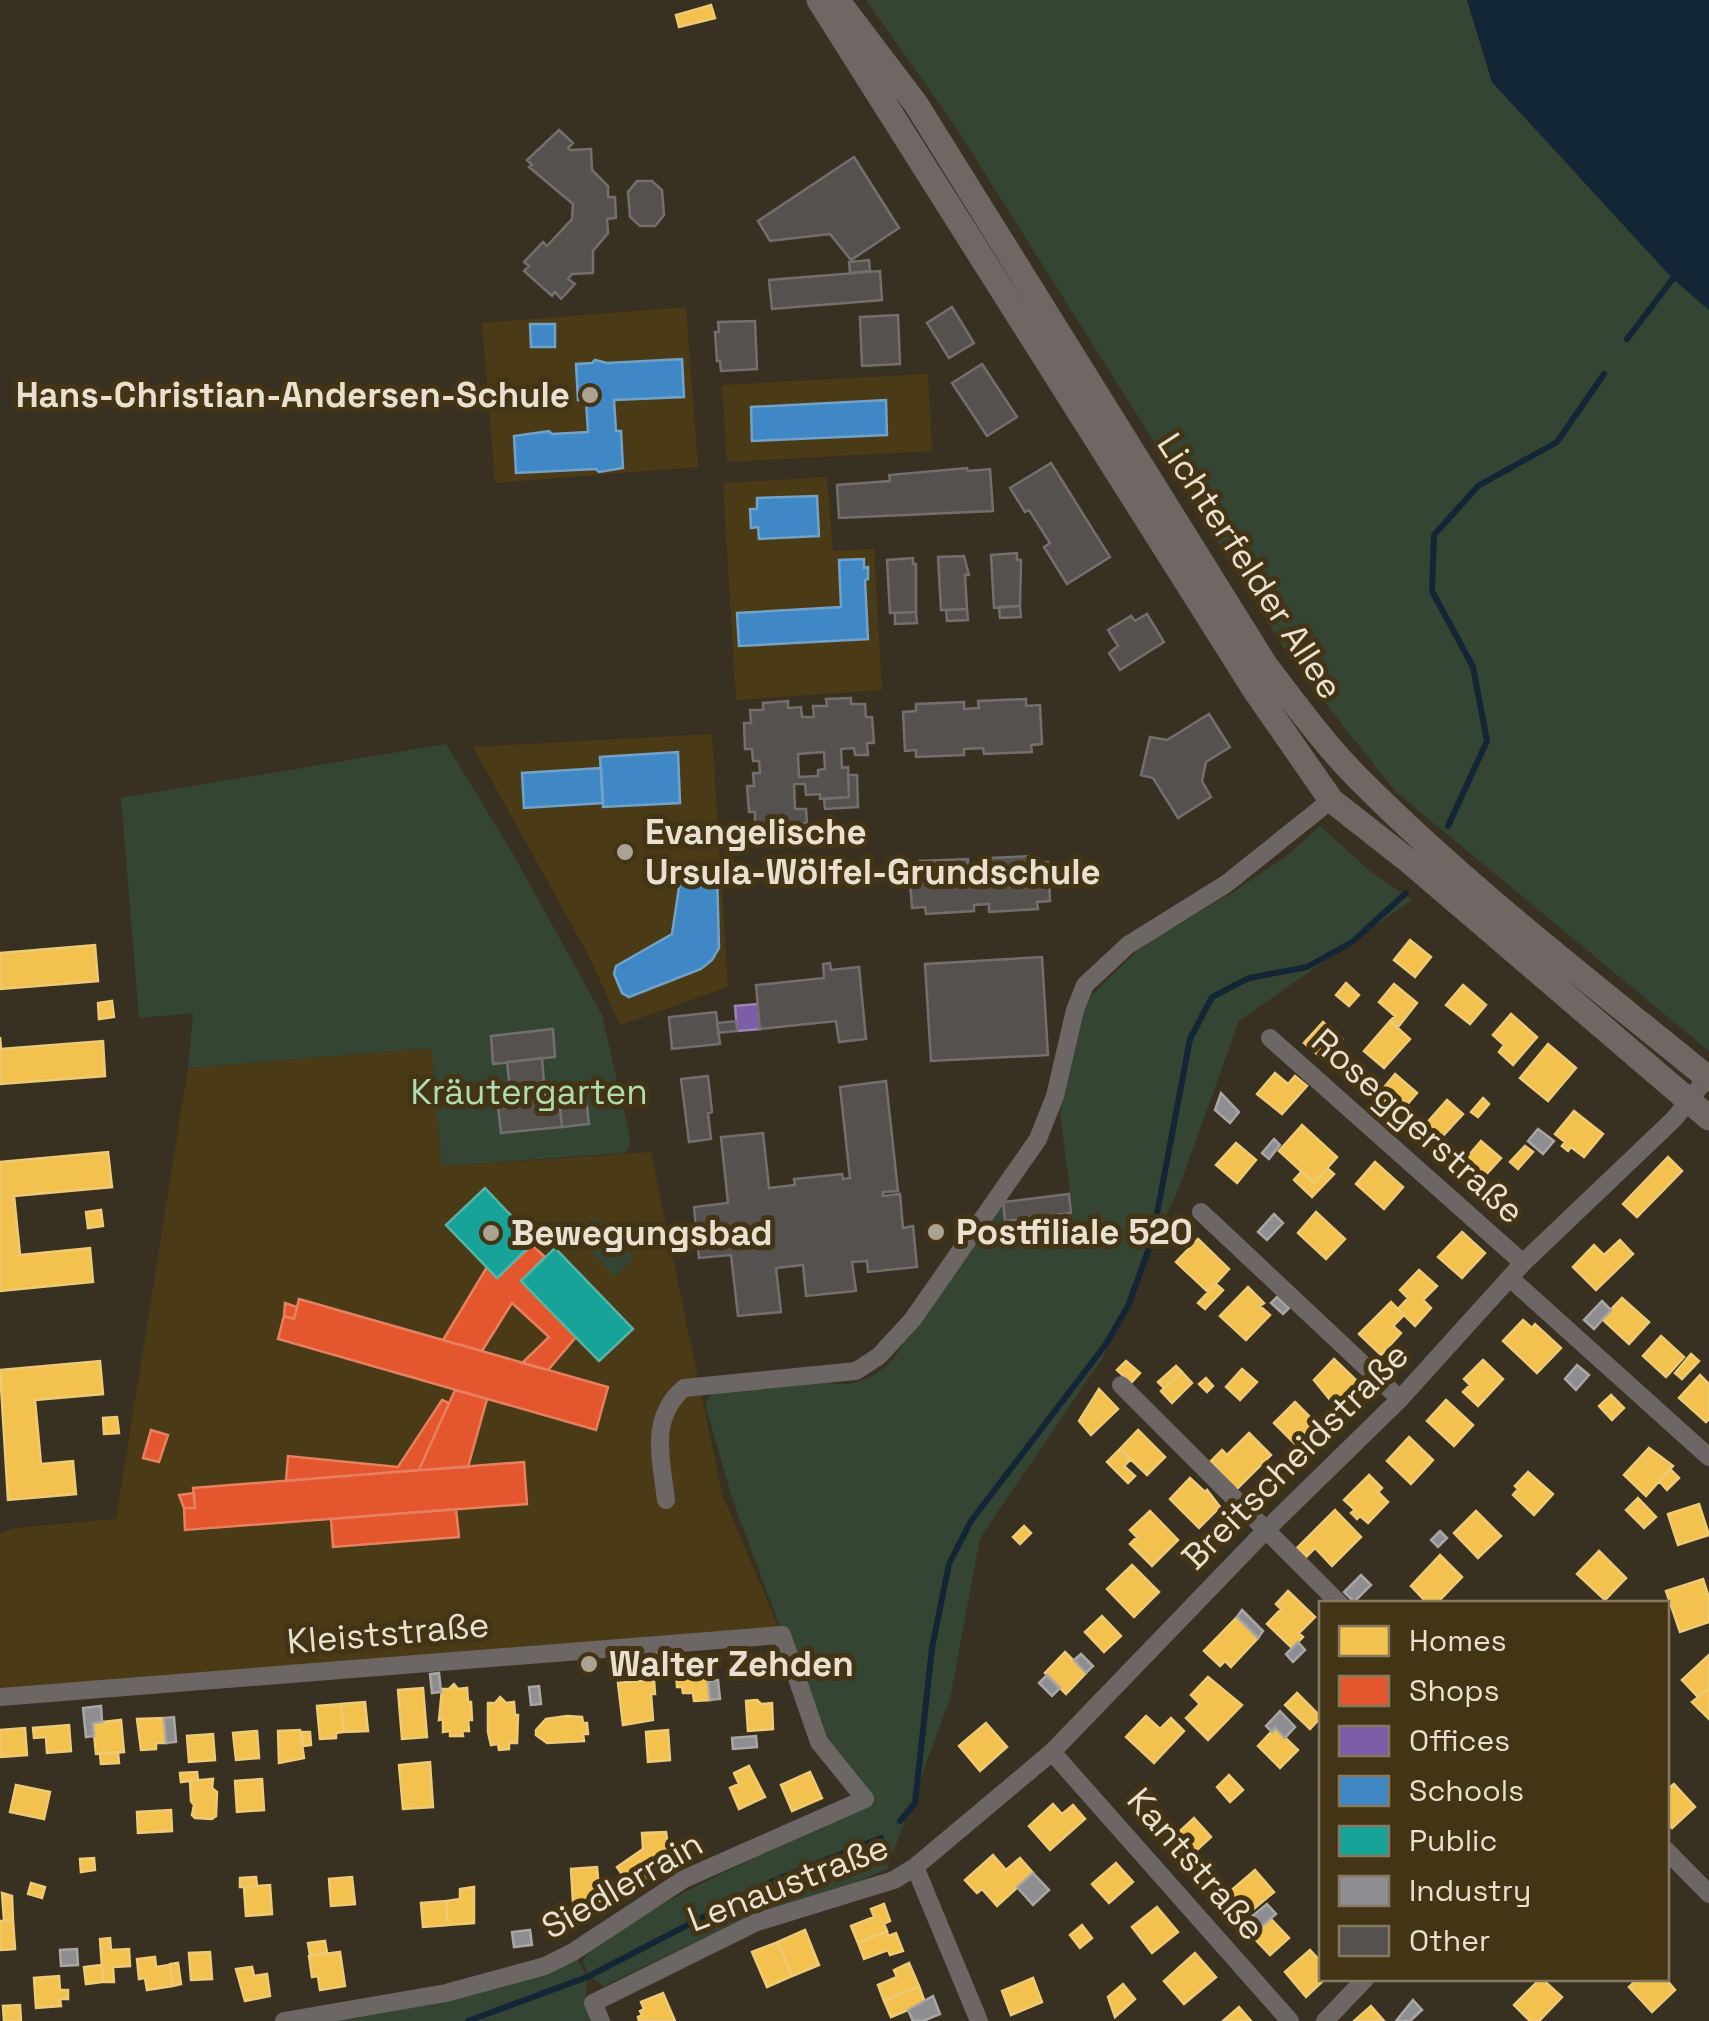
<svg xmlns="http://www.w3.org/2000/svg" width="1709" height="2021" font-family="'Space Grotesk',sans-serif">
<style>
.built{fill:#4b3a16}
.green{fill:#354533}
.water{fill:#132635}
.homes{fill:#f2c14e;stroke:#efca75;stroke-width:2.5}
.shops{fill:#e4572e;stroke:#e6805e;stroke-width:2.5}
.offices{fill:#7b5ea7;stroke:#9c85b3;stroke-width:2.5}
.schools{fill:#3f88c5;stroke:#72a2c8;stroke-width:2.5}
.public{fill:#17a398;stroke:#56b5a8;stroke-width:2.5}
.industry{fill:#8d8d92;stroke:#a9a6a4;stroke-width:2.5}
.lines{fill:none;stroke-linecap:round;stroke-linejoin:round}
.stream{stroke:#132635;stroke-width:6}
.building{fill:#55514f;stroke:#736f6e;stroke-width:2.5;fill-rule:evenodd}
.minor{stroke:#6c6664;stroke-width:18}
.secondary{stroke:#6e6763;stroke-width:25}
.poi-dot{fill:#aba292;stroke:#433416;stroke-width:4}
.labels{text-anchor:middle;dominant-baseline:central;stroke-width:10;stroke-linejoin:round;paint-order:stroke}
.poi-label{font-size:35px;font-weight:bold;fill:#e9e0cf;stroke:#433416;text-anchor:start}
.street-label{font-size:35px;fill:#e9e0cf;stroke:#433416}
.park-label{font-size:35px;fill:#afdcb2;stroke:#433416}
</style>
<rect width="100%" height="100%" fill="#383020"/>
<path class="built" d="M686,307L698,467L495,483L482,323Z
M928,374L932,451L727,462L722,385Z
M827,477L833,551L874,549L882,690L736,700L723,483Z
M712,734L728,987L620,1025L590,958L473,747Z
M432,1048L442,1166L651,1152L722,1494L782,1635L0,1696V1533L14,1528L116,1519L188,1068Z"/>
<path class="green" d="M866,0H1467L1492,82L1673,279L1709,310V1051L1396,792L1294,664L957,129Z
M446,744L513,854L602,1015L629,1133L630,1144L625,1153L442,1166L431,1048L188,1068L193,1013L139,1018L121,798Z
M1320,826L1371,872L1412,900L1239,1021L1178,1190L1103,1357L980,1538L950,1699L887,1869L836,1891L758,1912L604,1986L589,1976L583,1962C597,1924 827,1825 875,1803L820,1734L733,1501L705,1404L714,1391L824,1382C856,1391 894,1371 904,1339L1000,1198L1005,1224L1073,1214L1060,1113L1072,1041L1090,997L1142,946L1232,893L1289,854Z
M596,1217L634,1258L614,1277L576,1235Z
M573,1952L587,1977L586,2006L592,2021H301Z"/>
<path class="water" d="M1467,0H1709V310L1673,279L1492,82Z"/>
<path class="homes" d="M711,5L715,18L679,27L676,15Z
M1410,940L1431,957L1415,977L1394,960Z
M95,945L98,981L0,989V953Z
M1346,983L1359,995L1349,1006L1336,995Z
M1394,984L1417,1003L1398,1027L1390,1021L1395,1016L1379,1002Z
M1463,985L1486,1005L1470,1024L1446,1005Z
M112,1001L114,1017L99,1019L98,1003Z
M1511,1014L1537,1037L1513,1065L1499,1052L1504,1045L1493,1035Z
M1390,1021L1410,1039L1384,1068L1364,1051Z
M1323,1022L1342,1039L1324,1060L1304,1043Z
M0,1037L1,1049L103,1041L105,1076L0,1084Z
M1548,1044L1576,1068L1548,1101L1520,1078Z
M1275,1073L1288,1084L1295,1076L1307,1086L1282,1114L1257,1094Z
M1395,1074L1417,1093L1399,1114L1377,1096Z
M1483,1098L1489,1104L1478,1117L1471,1112Z
M1447,1100L1463,1114L1440,1139L1425,1125Z
M1574,1111L1603,1134L1584,1157L1571,1147L1568,1151L1562,1146L1565,1142L1555,1134Z
M1302,1125L1337,1157L1314,1183L1279,1151Z
M1481,1141L1501,1158L1483,1178L1464,1161Z
M1236,1143L1256,1160L1237,1183L1216,1165Z
M1525,1146L1533,1152L1518,1169L1510,1162Z
M108,1152L112,1187L14,1196L20,1255L90,1248L93,1282L0,1291V1162Z
M1668,1157L1682,1171L1637,1217L1623,1204Z
M1375,1162L1403,1187L1384,1209L1356,1184Z
M1327,1168L1334,1174L1312,1197L1294,1180L1302,1171L1314,1183Z
M101,1210L103,1226L88,1228L86,1212Z
M1316,1212L1345,1239L1326,1259L1298,1233Z
M1462,1232L1485,1253L1462,1278L1438,1257Z
M1198,1239L1229,1269L1208,1292L1176,1262Z
M1620,1240L1633,1254L1596,1290L1573,1267L1594,1245L1604,1255Z
M1419,1270L1437,1286L1423,1300L1431,1308L1415,1326L1398,1309L1408,1298L1400,1290Z
M1216,1284L1223,1290L1205,1309L1198,1303Z
M1248,1287L1264,1303L1260,1306L1270,1315L1246,1340L1220,1316Z
M1622,1298L1649,1322L1629,1344L1602,1319Z
M1391,1302L1404,1315L1393,1326L1401,1333L1381,1355L1359,1334Z
M1523,1320L1532,1328L1535,1324L1561,1348L1537,1373L1503,1341Z
M1661,1336L1684,1357L1666,1377L1643,1356Z
M1691,1354L1699,1361L1682,1379L1675,1373Z
M1334,1359L1357,1381L1335,1406L1314,1380Z
M1483,1360L1503,1379L1478,1406L1463,1392L1470,1385L1464,1379Z
M100,1361L103,1394L35,1400L41,1464L73,1461L76,1494L8,1500L0,1370Z
M1126,1361L1140,1373L1131,1383L1117,1370Z
M1176,1366L1182,1372L1164,1388L1158,1382Z
M1242,1369L1257,1382L1240,1400L1226,1387Z
M1182,1372L1192,1383L1172,1403L1161,1391Z
M1700,1375L1709,1384V1419L1706,1422L1679,1398Z
M1206,1378L1213,1386L1207,1392L1199,1384Z
M1099,1389L1118,1409L1091,1435L1079,1421Z
M1611,1395L1624,1408L1612,1420L1599,1406Z
M1446,1400L1473,1425L1454,1446L1427,1421Z
M1295,1402L1319,1426L1298,1447L1274,1423Z
M117,1417L119,1433L104,1434L103,1418Z
M1138,1430L1165,1457L1147,1475L1120,1449Z
M1249,1433L1271,1455L1236,1490L1211,1461L1222,1450L1227,1455Z
M1409,1437L1433,1460L1411,1484L1387,1461Z
M1649,1448L1673,1466L1646,1496L1624,1475Z
M1120,1449L1131,1459L1124,1466L1135,1476L1128,1483L1107,1462Z
M1670,1469L1679,1478L1667,1490L1659,1481Z
M1528,1472L1553,1494L1534,1515L1513,1495L1518,1489L1515,1486Z
M1369,1475L1382,1488L1378,1492L1388,1502L1368,1523L1360,1516L1357,1519L1351,1513L1355,1510L1344,1500Z
M1190,1478L1205,1492L1207,1490L1220,1507L1199,1528L1170,1499Z
M1638,1498L1656,1517L1644,1528L1626,1510Z
M1699,1504L1709,1535L1678,1545L1668,1514Z
M1335,1510L1361,1537L1332,1566L1315,1548L1306,1557L1297,1548Z
M1150,1511L1178,1540L1152,1566L1130,1544L1137,1537L1130,1530Z
M1476,1511L1501,1536L1478,1558L1454,1533Z
M1024,1526L1031,1533L1020,1544L1013,1537Z
M1599,1551L1626,1578L1605,1600L1577,1574Z
M1440,1555L1462,1577L1436,1604H1428L1411,1586Z
M1132,1565L1159,1592L1134,1617L1107,1589Z
M1703,1579L1709,1598V1622L1680,1632L1666,1591Z
M1288,1591L1315,1617L1299,1633L1303,1637L1292,1648L1267,1624L1281,1609L1276,1604Z
M1102,1616L1121,1636L1104,1652L1085,1632Z
M1237,1617L1258,1638L1231,1667L1225,1661L1220,1666L1204,1651Z
M1065,1652L1086,1673L1066,1694L1045,1673Z
M1709,1655V1688L1698,1697L1682,1680Z
M708,1669L710,1700L694,1701L693,1693H683L682,1687H677L676,1671Z
M1208,1677L1242,1705L1208,1740L1186,1718L1200,1704L1191,1695Z
M654,1680L655,1694H651L653,1720L623,1725L618,1683Z
M454,1684L458,1689L467,1688L468,1702H471L472,1720H468L469,1731H462L463,1736H450V1731L443,1732V1719L439,1720L442,1689H449Z
M423,1688L427,1737L402,1739L398,1690Z
M1709,1688V1719L1692,1702Z
M1297,1693L1321,1717L1310,1729L1285,1705Z
M500,1697L506,1703L514,1702L515,1715H518L517,1743H509V1749L499,1750L498,1744L491,1745L488,1732V1703H495Z
M757,1700L761,1704L772,1703L773,1729L748,1731L746,1701Z
M365,1702L368,1731L344,1732L341,1704Z
M341,1704L344,1732L336,1733V1738L320,1739L317,1706Z
M567,1716L582,1717L583,1723H587L588,1734H583L584,1741L547,1743L536,1735V1730L546,1719Z
M1146,1716L1160,1729L1171,1718L1184,1731L1154,1763L1126,1737Z
M164,1718L166,1743H156V1749L141,1750L137,1719Z
M121,1720L124,1752L96,1754L93,1723Z
M986,1723L1007,1747L980,1771L959,1746Z
M69,1725L71,1751L47,1753L46,1737L34,1738L33,1728Z
M25,1728L27,1755L0,1757V1730Z
M1275,1728L1298,1750L1280,1768L1258,1746Z
M300,1730L304,1758L279,1763L278,1731Z
M668,1730L670,1760L648,1762L646,1732Z
M257,1731L259,1758L236,1760L233,1733Z
M302,1732H310L311,1745L303,1746Z
M213,1734L215,1760L189,1762L187,1736Z
M118,1752L119,1763L101,1764L100,1754Z
M430,1762L433,1807L403,1809L399,1765Z
M749,1766L765,1797L739,1809L730,1788L739,1784L734,1773Z
M197,1772L198,1780L181,1782L180,1773Z
M810,1772L822,1798L792,1811L781,1785Z
M1229,1775L1243,1790L1230,1802L1217,1787Z
M213,1779L212,1788L217,1792L216,1816L212,1819L195,1818L192,1815L194,1805L191,1801L190,1781Z
M262,1779L264,1810L237,1812L235,1781Z
M1674,1784L1695,1807L1672,1828L1666,1822V1790Z
M16,1785L50,1792L44,1819L10,1812Z
M1053,1804L1062,1814L1073,1805L1085,1819L1050,1850L1029,1826Z
M171,1810L172,1831L138,1833L137,1812Z
M1194,1818L1211,1837L1185,1861L1168,1842Z
M666,1832L670,1864L631,1887L617,1867L643,1849L642,1833Z
M993,1855L1006,1870L1020,1858L1033,1873L997,1906L982,1889L977,1893L965,1880Z
M94,1858L95,1870L81,1872L80,1859Z
M1116,1863L1133,1882L1109,1903L1092,1884Z
M597,1867L600,1901L573,1903L571,1869Z
M1255,1870L1274,1892L1244,1917L1226,1895Z
M256,1877L257,1886L240,1887V1878Z
M352,1877L355,1904L331,1906L329,1879Z
M31,1883L45,1887L42,1898L28,1894Z
M270,1885L272,1914L246,1916L244,1887Z
M474,1887V1923L448,1925L446,1901L460,1899V1889Z
M2,1893L12,1896L13,1920H4Z
M446,1901L448,1925L423,1927L421,1903Z
M884,1904L890,1921L884,1924L887,1931L858,1943L851,1926L874,1917L871,1909Z
M1157,1907L1178,1932L1152,1953L1132,1927Z
M1271,1919L1289,1938L1270,1955L1252,1936Z
M13,1920L15,1949L0,1950V1921Z
M1082,1925L1092,1938L1080,1948L1070,1935Z
M805,1930L819,1965L792,1976L778,1942Z
M887,1931L888,1936L896,1933L903,1951L890,1955L888,1950L864,1959L858,1943Z
M110,1938L111,1950L129,1949L130,1966L113,1967L114,1982H103L100,1939Z
M325,1941L327,1953L310,1955L308,1943Z
M778,1942L792,1976L767,1987L752,1952Z
M1310,1950L1322,1963V1978H1326L1306,1997L1285,1972Z
M210,1952L212,1979L191,1980L189,1953Z
M340,1952L345,1986L320,1990L318,1976L312,1977L309,1956Z
M1195,1953L1216,1977L1184,2004L1164,1981Z
M155,1957L156,1967L170,1965L173,1986L147,1990L145,1978L139,1979L137,1959Z
M178,1963L181,1984L173,1986L170,1964Z
M909,1963L919,1986L884,2001L878,1985L897,1977L894,1970Z
M102,1965L103,1982L86,1984L84,1967Z
M252,1967L254,1976L267,1974L270,1996L245,2001L236,1969Z
M59,1976L60,1990H68V1999H60L61,2006L36,2008L34,1978Z
M1033,1978L1042,2002L1011,2015L1002,1991Z
M1541,1978L1562,1997L1539,2021H1530L1514,2005Z
M1638,1978H1665L1675,1990L1652,2012L1629,1987Z
M1123,1984L1135,1999L1115,2017L1108,1997Z
M919,1986L924,2000L922,2004L891,2017L884,2001Z
M663,1993L675,2021H639L638,2017L642,2015L640,2011L644,2009L641,2002Z
M20,2005L21,2021H4L3,2006Z
M1371,2006L1384,2021H1354Z
M1239,2007L1251,2021H1223Z"/>
<path class="shops" d="M532,1245L545,1257L521,1281L576,1337L548,1370L522,1363L549,1337L512,1303L482,1351L443,1340L487,1267L497,1278Z
M299,1299L608,1387L596,1430L278,1339L284,1316L294,1319Z
M285,1303L297,1307L294,1319L284,1316Z
M455,1390L487,1399L468,1467L419,1470Z
M442,1400L449,1403L419,1470L286,1481L288,1456L398,1467Z
M151,1430L168,1435L159,1462L143,1458Z
M524,1462L527,1504L185,1530L184,1508H195L193,1488Z
M194,1493L195,1508H184L179,1495Z
M456,1509L459,1537L333,1547L331,1519Z"/>
<path class="offices" d="M758,1004L760,1029L737,1031L735,1006Z"/>
<path class="schools" d="M530,324H555V347H531Z
M682,359L684,397L614,400L616,431H621L623,468L599,472L596,469L516,473L514,436L549,431L552,434L588,432L586,400H578L576,364L592,363L595,360L607,363Z
M886,400L887,435L752,441L751,407Z
M817,496L819,536L759,539L758,527L751,528L750,509H757V498Z
M864,559V568L868,567V579L865,580L868,639L739,646L737,613L841,607L839,560Z
M678,752L680,803L603,807L600,757Z
M601,768L603,803L524,808L522,773Z
M712,868L717,871L719,948L712,960L701,969L629,997L622,993L614,974L616,966L672,934L681,874L686,869Z"/>
<path class="public" d="M485,1188L535,1241L497,1278L446,1225Z
M555,1248L633,1329L599,1361L521,1281Z"/>
<path class="industry" d="M1221,1093L1239,1112L1230,1123L1215,1110Z
M1538,1129L1554,1141L1543,1154L1528,1141Z
M1274,1139L1280,1145L1269,1159L1262,1153Z
M1274,1214L1283,1223L1267,1240L1258,1232Z
M1277,1297L1289,1308L1283,1314L1271,1303Z
M1602,1301L1611,1310L1594,1329L1584,1320Z
M1577,1365L1589,1375L1576,1390L1565,1379Z
M1440,1531L1447,1538L1438,1547L1431,1540Z
M1361,1575L1371,1585L1354,1602L1344,1592Z
M1242,1610L1263,1631L1258,1638L1237,1617Z
M1298,1642L1305,1650L1293,1662L1286,1654Z
M1081,1654L1093,1666L1086,1673L1074,1660Z
M439,1673L441,1692L432,1693L430,1674Z
M1047,1675L1060,1688L1052,1696L1039,1683Z
M718,1680L720,1699L710,1700L708,1681Z
M539,1686L541,1704L531,1705L529,1687Z
M101,1706L102,1722L93,1723L94,1736L86,1737L83,1708Z
M1280,1711L1295,1727L1285,1738L1275,1728L1272,1732L1266,1726Z
M174,1717L176,1742L166,1743L164,1718Z
M756,1736L757,1747L733,1749L732,1738Z
M1033,1873L1049,1890L1033,1905L1017,1887Z
M1267,1904L1276,1914L1258,1930L1249,1919Z
M530,1930L532,1945L514,1947L512,1932Z
M77,1949L78,1965L61,1966L60,1950Z
M933,1996L940,2014L923,2021H913L908,2010Z
M1413,2000L1422,2010L1410,2021H1396Z"/>
<g class="lines">
<path class="stream" d="M1627,339L1678,272
M1448,826L1487,741L1473,667L1432,591L1434,535L1478,486L1557,442L1604,374
M900,1821L915,1803L932,1648L949,1564L971,1521L1106,1344L1128,1306L1152,1240L1190,1039L1212,997L1249,978L1307,967L1352,942L1406,893
M468,2021L587,1977L771,1882L881,1838"/>
</g>
<path class="building" d="M559,130L573,143L568,148L570,150L591,149L592,170L608,186V197H615L616,218L607,219L608,233L593,251V273L572,274L568,279L575,284L561,299L555,292L552,296L524,271L529,266L524,262L543,242L547,246L572,219L573,204L529,167L532,165L527,160Z
M854,157L899,228L851,260L830,234L770,241L758,221Z
M637,181H652L662,190L664,215L655,226H640L630,217L628,192Z
M869,260L870,271L850,273L849,262Z
M880,271L882,300L772,309L769,280Z
M952,307L974,343L949,358L927,323Z
M898,315L900,364L862,366L860,317Z
M755,321L757,369L721,371L720,361H717L715,332H719L718,322Z
M982,364L1017,417L987,436L952,383Z
M1051,463L1110,557L1067,584L1044,547L1050,543L1029,510L1025,512L1010,488Z
M967,468L968,471L990,469L993,511L839,518L837,485L890,481L889,475Z
M1017,553V560H1021L1020,606L994,608L991,555Z
M964,556L969,575H965L967,609L941,610L938,557Z
M913,558V564H916V612L890,613L887,560Z
M1020,606L1021,617L1000,618L999,607Z
M967,609L968,620L947,621L946,610Z
M916,612L917,623L895,624V613Z
M1147,614L1164,642L1120,670L1109,653L1118,646L1108,630L1131,616L1135,621Z
M851,698V704H865L866,717H872L874,743H867L868,755H855L854,748L841,749L842,768L848,767L849,797L820,799V794L806,795L805,784H794L795,809H806L807,823L794,824V830L768,831V824L755,825V812H749L747,786H754L753,773H760L759,761H753L752,749H745L744,723H751L750,710H763V703L788,701V708L801,707L802,717H814L813,706H827L826,699ZM824,752L825,769L818,770V776L799,777L798,754Z
M1026,699V706L1040,705L1042,744L1031,745L1032,752L984,754L983,748L964,749V755L916,757V750L905,751L903,712L916,711V704L964,702V709L979,708L978,701Z
M1209,714L1230,747L1206,762L1202,781L1211,797L1178,818L1153,778L1141,775L1150,737L1167,740Z
M848,775H857L858,807L825,809L824,799L849,797Z
M1036,856L1037,862H1048L1050,901L1037,902L1038,909L989,912V904L974,905V911L926,914L925,907L912,908L909,869L921,868L920,861L968,859V865L989,864V858Z
M1042,957L1048,1055L931,1061L925,964Z
M830,963L831,970L859,967L866,1039L839,1042L836,1021L760,1029L756,985L824,978L823,964Z
M716,1012L720,1044L672,1049L669,1017Z
M736,1021L737,1031L718,1033L717,1023Z
M553,1029L555,1057L493,1064L491,1036Z
M542,1058L545,1095L511,1099L507,1062Z
M708,1076L712,1112L708,1113L711,1139L689,1142L681,1079Z
M886,1081L898,1191L883,1192V1196L900,1194L903,1228L913,1226L917,1267L868,1272L867,1261L852,1262L856,1291L806,1296L803,1265L776,1268L781,1312L738,1316L731,1255L699,1258L694,1207L728,1203L721,1137L763,1133L769,1188L795,1185L794,1179L842,1174L843,1179L850,1178L840,1087Z
M586,1097L589,1124L562,1127L559,1099Z
M559,1099L562,1127L501,1133L498,1105Z
M1069,1194L1071,1213L1005,1221L1003,1202Z"/>
<g class="lines">
<path class="minor" d="M1270,1038L1523,1263
M1201,1212L1400,1399
M1510,1278L1709,1457
M1121,1385L1340,1604
M666,1500C661,1458 649,1418 684,1388L856,1371L879,1356L913,1319L1038,1139L1055,1096L1075,1010L1085,985L1128,945L1226,884L1331,800
M0,1697L782,1635L819,1742L865,1799L684,1879L573,1952L545,1966L446,1993L284,2021
M1052,1752L1290,2021
M1666,1850L1709,1894
M915,1867L979,2021
M601,2021L593,2003L757,1922L894,1880L915,1867L1052,1752L1266,1530L1400,1399L1523,1263L1674,1119L1707,1078
M1325,2021L1366,1978"/>
<path class="secondary" d="M819,0L1256,692L1331,800L1410,862L1709,1118
M837,0L916,104L1266,666C1297,706 1327,748 1363,783C1470,890 1592,983 1709,1079"/>
</g>
<g class="poi-dot">
<circle cx="590" cy="395" r="10"/>
<circle cx="625" cy="852" r="10"/>
<circle cx="936" cy="1232" r="10"/>
<circle cx="491" cy="1233" r="10"/>
<circle cx="589" cy="1664" r="10"/>
</g>
<g class="labels">
<g class="poi-label">
<text x="570" y="395" text-anchor="end">Hans-Christian-Andersen-Schule</text>
<text x="645" y="832">Evangelische<tspan x="645" dy="40">Ursula-Wölfel-Grundschule</tspan></text>
<text x="956" y="1232">Postfiliale 520</text>
<text x="511" y="1233">Bewegungsbad</text>
<text x="609" y="1664">Walter Zehden</text>
</g>
<g class="street-label">
<text transform="translate(1250 566) rotate(57)">Lichterfelder Allee</text>
<text transform="translate(1418 1126) rotate(42)">Roseggerstraße</text>
<text transform="translate(1295 1456) rotate(-45)">Breitscheidstraße</text>
<text transform="translate(388 1633) rotate(-5)">Kleiststraße</text>
<text transform="translate(1196 1864) rotate(49)">Kantstraße</text>
<text transform="translate(788 1883) rotate(-21)">Lenaustraße</text>
<text transform="translate(622 1885) rotate(-30)">Siedlerrain</text>
</g>
<g class="park-label">
<text x="529" y="1092">Kräutergarten</text>
</g>
</g>
<rect x="1319" y="1601" width="350" height="380" fill="#433416" stroke="#857960" stroke-width="2.5"/>
<rect x="1339" y="1626" width="50" height="30" fill="#f2c14e" stroke="#857960" stroke-width="2.5"/>
<text x="1409" y="1651" font-size="30" fill="#e9e0cf">Homes</text>
<rect x="1339" y="1676" width="50" height="30" fill="#e4572e" stroke="#857960" stroke-width="2.5"/>
<text x="1409" y="1701" font-size="30" fill="#e9e0cf">Shops</text>
<rect x="1339" y="1726" width="50" height="30" fill="#7b5ea7" stroke="#857960" stroke-width="2.5"/>
<text x="1409" y="1751" font-size="30" fill="#e9e0cf">Offices</text>
<rect x="1339" y="1776" width="50" height="30" fill="#3f88c5" stroke="#857960" stroke-width="2.5"/>
<text x="1409" y="1801" font-size="30" fill="#e9e0cf">Schools</text>
<rect x="1339" y="1826" width="50" height="30" fill="#17a398" stroke="#857960" stroke-width="2.5"/>
<text x="1409" y="1851" font-size="30" fill="#e9e0cf">Public</text>
<rect x="1339" y="1876" width="50" height="30" fill="#8d8d92" stroke="#857960" stroke-width="2.5"/>
<text x="1409" y="1901" font-size="30" fill="#e9e0cf">Industry</text>
<rect x="1339" y="1926" width="50" height="30" fill="#55514f" stroke="#857960" stroke-width="2.5"/>
<text x="1409" y="1951" font-size="30" fill="#e9e0cf">Other</text>
</svg>
